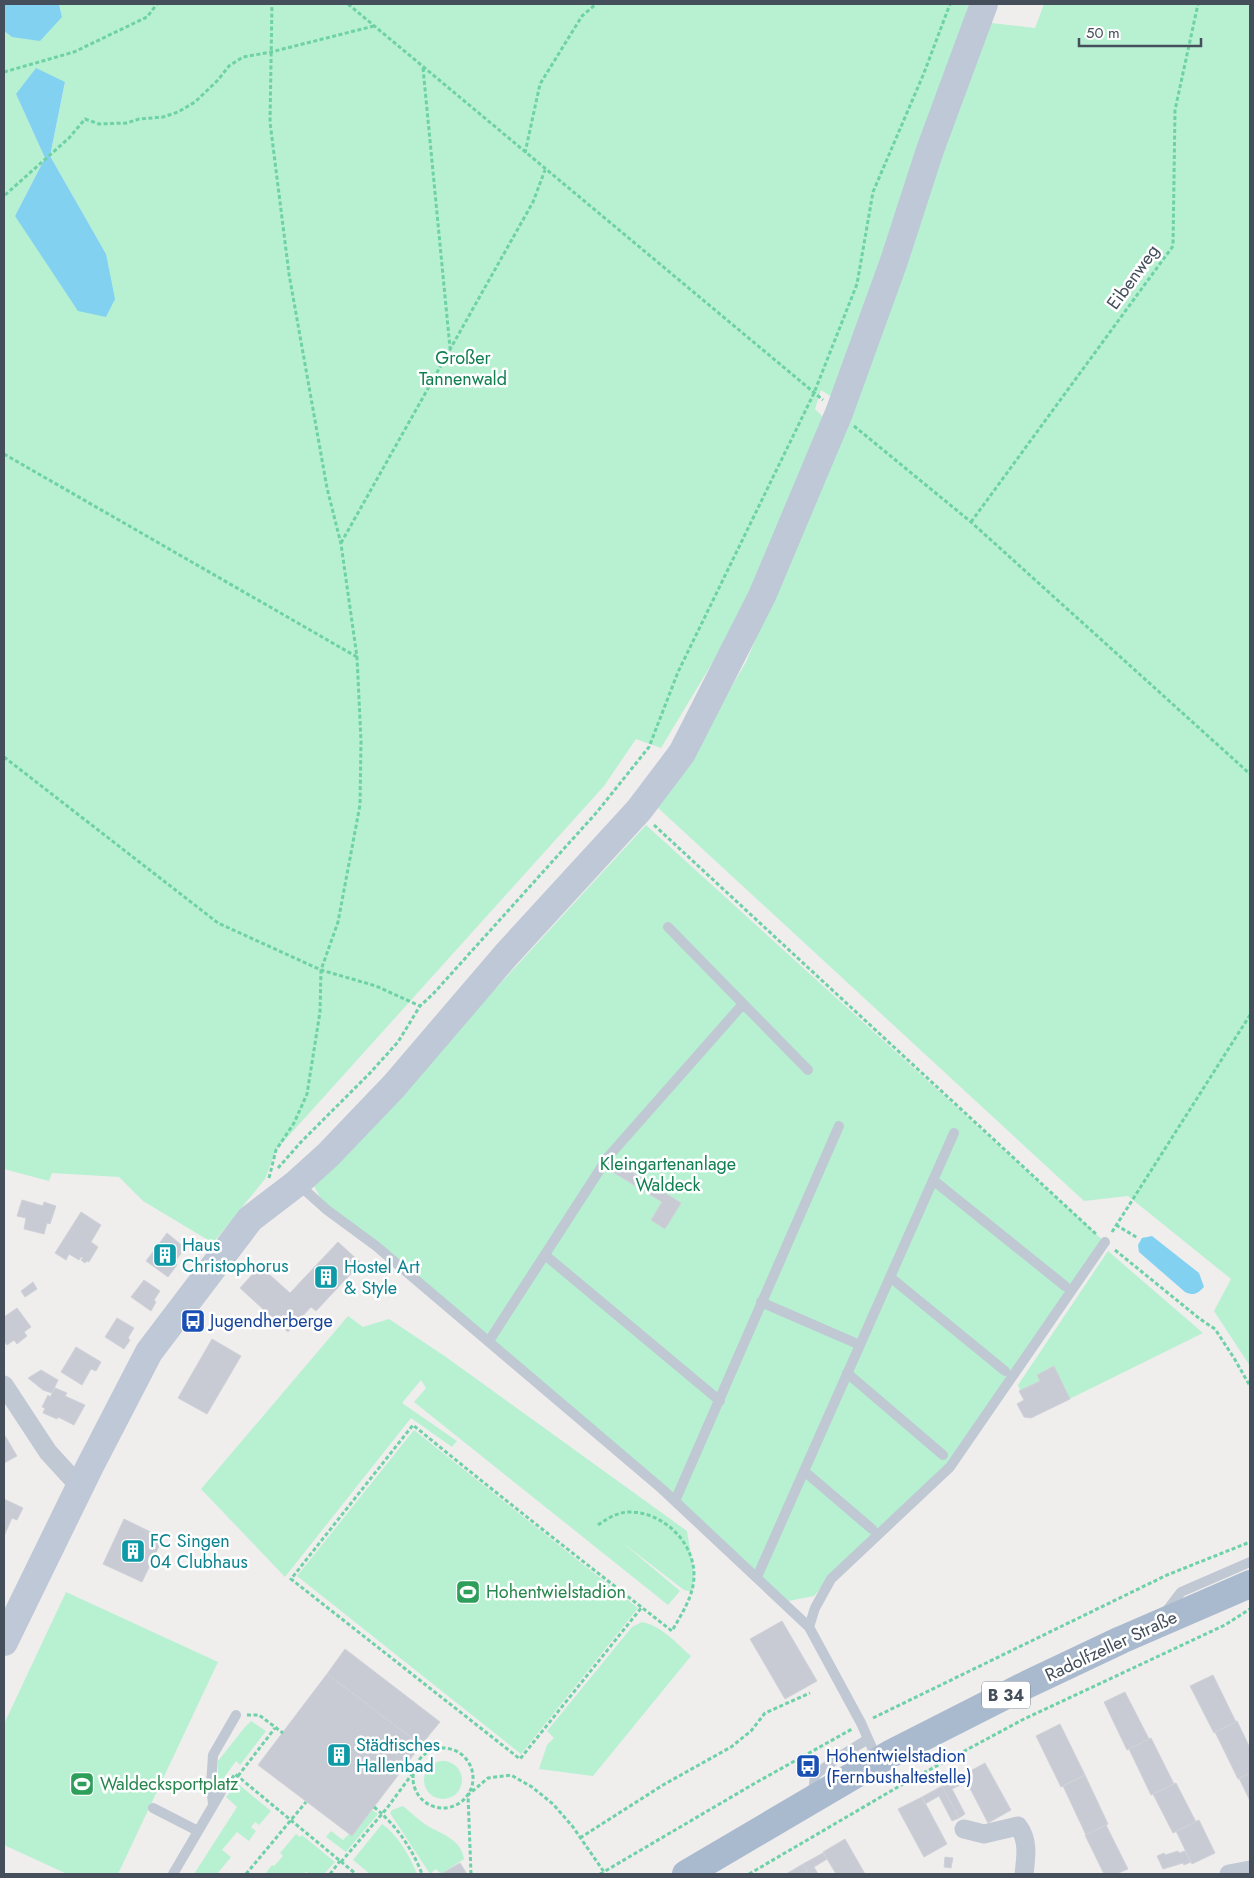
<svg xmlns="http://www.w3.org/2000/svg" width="1254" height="1878" font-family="Jost,sans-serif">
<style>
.green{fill:#b7f1d2;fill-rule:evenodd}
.water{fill:#82d1f1}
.building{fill:#c8cbd3;stroke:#d0d2d9}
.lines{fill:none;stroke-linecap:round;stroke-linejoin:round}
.path{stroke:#6ed1a7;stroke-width:3;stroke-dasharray:4 2.5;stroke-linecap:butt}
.service{stroke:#bfc8d3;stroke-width:10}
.minor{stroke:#bfc8d3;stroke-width:19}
.secondary{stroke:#bec8d7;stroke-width:28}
.primary{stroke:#aabace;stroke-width:28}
.labels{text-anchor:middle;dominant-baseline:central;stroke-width:5;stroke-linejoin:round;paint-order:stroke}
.shield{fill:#fff;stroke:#7c848c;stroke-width:1}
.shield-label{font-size:16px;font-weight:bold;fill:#444f5b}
.street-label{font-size:18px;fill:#444f5b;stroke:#fff}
.park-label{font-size:18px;fill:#118051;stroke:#fff}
.culture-label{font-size:18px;fill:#0d838f;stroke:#fff;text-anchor:start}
.transit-label{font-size:18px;fill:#164399;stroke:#fff;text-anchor:start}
.leisure-label{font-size:18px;fill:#27864d;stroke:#fff;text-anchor:start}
</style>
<rect width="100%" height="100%" fill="#f0eded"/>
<path class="green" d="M59,4H969L835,399L821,390L815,409L827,421L772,545L723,645L661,748L636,739L604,786L276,1150L265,1179L213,1243L143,1201L119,1177L52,1173L49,1181L4,1169V31L12,37L62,17ZM65,83L50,156L106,254L15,216L45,158L16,94Z
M1044,4H1250V1366L1214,1311L1231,1279L1128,1196L1084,1201L656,806L681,773L746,662L844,427L939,156L991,23L1035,28Z
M646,825L1105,1242L950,1467L827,1581L814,1596L783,1602L662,1489L327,1210L314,1186Z
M1108,1251L1203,1333L1031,1418L1018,1385Z
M348,1316L363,1327L389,1319L446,1357L687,1531L694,1574L692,1592L684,1590L623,1543L680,1591L668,1605L414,1402L426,1388L421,1380L402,1403L457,1441L452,1447L411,1418L285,1577L201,1489Z
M414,1430L638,1608L521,1754L297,1576Z
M66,1592L218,1662L118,1874H67L4,1845V1724Z
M642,1622C662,1626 676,1643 691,1656L593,1776L539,1769L547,1745L554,1738L547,1731L632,1627Z
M251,1721L266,1731L240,1765L236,1761L218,1786V1761L245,1727Z
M424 1780a19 19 0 1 1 38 0a19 19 0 1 1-38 0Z
M237,1783L271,1811L259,1825L255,1822L251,1827L256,1831L249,1841L237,1832L222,1850L231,1857L217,1874H194L237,1807L226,1797Z
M403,1806C411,1812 419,1821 428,1826C443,1835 461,1839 464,1859L441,1874L436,1869L430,1874L390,1813L392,1810Z
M372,1810L378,1814L346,1852L326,1837L331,1831L343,1840L349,1834L352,1836Z
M382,1824C398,1835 410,1856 417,1874H370L353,1860Z
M296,1834L300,1837L302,1835L335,1862L324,1874H310L306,1872L303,1874H265L272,1865L274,1866L283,1856L280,1853Z"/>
<path class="water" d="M4,4H59L62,17L40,41L12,37L4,31Z
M36,68L65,82L50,156L106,254L115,299L106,317L78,311L15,216L45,158L16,94Z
M1152,1236L1199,1273L1204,1287C1197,1294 1194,1296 1185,1292L1139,1252L1138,1245L1142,1238Z"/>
<path class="building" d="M616,1162L681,1203L665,1229L651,1220L662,1202L611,1171Z
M22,1200L43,1206L44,1202L56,1206L50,1224L47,1223L44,1234L24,1229L26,1218L17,1216Z
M81,1212L101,1225L91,1242L98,1247L89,1262L87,1261L85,1263L81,1260L83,1258L81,1257L79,1260L69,1254L66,1260L55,1253Z
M167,1233L185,1248L174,1263L177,1265L168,1277L146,1261Z
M338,1242L361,1263L316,1311L311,1307L288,1332L240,1288L260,1266L290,1293Z
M144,1280L160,1291L154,1300L156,1302L151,1311L131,1297Z
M33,1282L37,1289L25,1297L21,1291Z
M17,1308L31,1327L24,1332L27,1336L17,1344L14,1340L7,1345L4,1341V1317Z
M117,1318L134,1328L128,1338L130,1340L124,1349L105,1337Z
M212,1339L241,1356L207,1414L178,1398Z
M76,1347L101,1362L96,1371L91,1369L82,1385L61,1372Z
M1054,1366L1070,1399L1031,1418L1024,1417L1017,1404L1024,1400L1019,1391L1040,1381L1037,1375Z
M41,1370L58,1380L52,1393L43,1390L28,1378Z
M55,1388L67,1393L65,1396L85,1405L74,1425L58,1417L57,1419L43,1413L45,1408L42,1407L48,1395L50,1397Z
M4,1434L17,1456L4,1463Z
M4,1499L23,1508L17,1520L12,1518L4,1536Z
M124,1519L163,1538L142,1582L103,1564Z
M782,1621L817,1681L785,1699L750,1639Z
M345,1649L440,1722L421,1745L327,1674Z
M327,1674L421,1745L352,1836L258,1765Z
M1213,1675L1236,1722L1214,1733L1190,1686Z
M1125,1692L1149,1739L1127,1750L1104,1702Z
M1237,1721L1250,1748V1773L1238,1779L1215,1732Z
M1060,1724L1085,1775L1061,1787L1036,1736Z
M1151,1738L1174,1784L1151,1795L1129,1749Z
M985,1763L1011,1810L988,1823L963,1775Z
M1250,1773V1801L1239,1778Z
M963,1775L966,1782L952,1789L965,1814L959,1818L942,1786Z
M1085,1775L1108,1824L1086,1835L1063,1786Z
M1176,1783L1196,1822L1173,1833L1153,1794Z
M942,1786L959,1818L952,1821L939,1796L925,1804L922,1797Z
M922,1797L947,1844L924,1857L898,1809Z
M1199,1820L1215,1853L1192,1864L1176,1831Z
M1106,1825L1128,1869L1116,1874H1104L1085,1835Z
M845,1839L865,1874H836L823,1852Z
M1178,1851L1179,1853L1185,1851L1191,1862L1184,1865L1183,1863L1163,1869L1157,1856L1164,1853L1165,1855Z
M823,1853L827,1859L814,1867L818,1874H809L803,1864Z
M945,1857L953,1858L951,1868L944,1867Z
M460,1863L467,1874H441Z
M803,1864L809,1874H786Z"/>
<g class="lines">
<path class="path" d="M348,4L823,400
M423,68L450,348
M4,72L74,52L147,17L157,4
M525,153L540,84L582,16L596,4
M5,195L69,138L85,119L99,124L127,123L139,119L163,117L178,112L195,102L218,80L229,66L243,57L271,52L374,26
M854,426L971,522L1250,774
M4,454L357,657
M971,522L1173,246L1175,110L1198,4
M341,543L533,202L545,170
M4,757L218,923L321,970L376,986L420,1006
M654,825L1097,1235
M278,1168L301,1142L370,1073L398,1042L420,1006L433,994L597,812L649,747L678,672L814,393L857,284L873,192L924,73L950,4
M269,1178L276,1150L294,1123L307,1094L320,1012L321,970L338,922L360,805L361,741L357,657L341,544L327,488L289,274L270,122L272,4
M1116,1225L1138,1238
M1112,1232L1250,1015
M1115,1250L1200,1319L1215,1329L1234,1358L1250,1386
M598,1525C608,1518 618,1512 630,1512C662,1512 694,1541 694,1575C694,1596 682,1613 672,1631C585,1563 498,1495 413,1425L291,1579L520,1759L642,1607
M247,1715H259L283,1733
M873,1718L1167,1575L1250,1542
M413 1778a30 30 0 1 1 60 0a30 30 0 1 1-60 0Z
M238,1776L275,1728
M228,1784L235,1774L356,1874
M374,1807C396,1825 412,1848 422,1874
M580,1838L663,1785L731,1747L751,1731L765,1713L810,1693
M341,1862L387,1808L413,1773
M246,1874L306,1802
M330,1874L340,1861
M471,1874L468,1795L488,1778L511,1775L532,1787L553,1804L573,1827L604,1872
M600,1874L757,1782L852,1729
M749,1874L903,1784L1024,1719L1225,1625L1250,1609"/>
<path class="service" d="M668,927L808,1070
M933,1180L1065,1286
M298,1184L327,1210L376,1246L662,1489L809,1627L861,1723L877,1759
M545,1255L720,1401
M890,1277L1005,1371
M761,1302L860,1345
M489,1341L608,1157L743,1004
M847,1373L943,1455
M804,1471L872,1529
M675,1501L839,1126
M757,1577L954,1133
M1165,1613L1181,1592L1250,1562
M809,1627L815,1608L831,1579L950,1467L1105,1242
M813,1795L815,1775L839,1757L868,1739
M213,1804L211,1785L213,1755L236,1715
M153,1808L198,1831
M173,1874L221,1792"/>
<path class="minor" d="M4,1385L48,1452L80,1487
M964,1829L984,1834L1018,1826C1029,1840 1026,1857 1024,1874
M1229,1874L1250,1870"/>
<path class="secondary" d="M4,1642L90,1466L149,1352L212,1269L250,1219L297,1183L328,1155L394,1086L506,955L639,810L682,753L762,596L839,413L894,261L930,150L984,4"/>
<path class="primary" d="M686,1874L890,1754L1028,1684L1121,1640L1250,1584"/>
</g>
<defs>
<symbol id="building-square" viewBox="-11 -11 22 22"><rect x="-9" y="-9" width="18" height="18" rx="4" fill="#0f9aa8" stroke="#fff"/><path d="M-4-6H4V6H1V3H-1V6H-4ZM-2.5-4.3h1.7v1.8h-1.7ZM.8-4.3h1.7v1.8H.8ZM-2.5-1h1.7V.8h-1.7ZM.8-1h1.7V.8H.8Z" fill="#fff"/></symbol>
<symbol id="bus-square" viewBox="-11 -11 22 22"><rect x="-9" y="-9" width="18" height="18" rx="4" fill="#1a4fb4" stroke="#fff"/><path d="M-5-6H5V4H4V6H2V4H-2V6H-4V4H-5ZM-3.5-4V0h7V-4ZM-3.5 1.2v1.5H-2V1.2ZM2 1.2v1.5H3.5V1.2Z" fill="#fff"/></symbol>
<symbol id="stadium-square" viewBox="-11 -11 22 22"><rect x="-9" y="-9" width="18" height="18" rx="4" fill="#2e9e5b" stroke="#fff"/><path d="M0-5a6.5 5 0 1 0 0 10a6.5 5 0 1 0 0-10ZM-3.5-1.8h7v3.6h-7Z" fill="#fff"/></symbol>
</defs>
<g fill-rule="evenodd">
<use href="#building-square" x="151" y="1241" width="28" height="28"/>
<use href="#building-square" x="312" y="1263" width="28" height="28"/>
<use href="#bus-square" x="179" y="1307" width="28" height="28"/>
<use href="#building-square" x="119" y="1537" width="28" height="28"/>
<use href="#stadium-square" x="454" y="1578" width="28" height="28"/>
<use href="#building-square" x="325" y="1741" width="28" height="28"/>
<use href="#bus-square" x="794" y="1752" width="28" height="28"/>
<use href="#stadium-square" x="68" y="1770" width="28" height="28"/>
</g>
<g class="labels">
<rect class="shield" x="982" y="1681.5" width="48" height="27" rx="4"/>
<g class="shield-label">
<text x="1006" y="1695">B 34</text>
</g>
<g class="street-label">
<text transform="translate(1133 277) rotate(-54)">Eibenweg</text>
<text transform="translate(1111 1646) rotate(-25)">Radolfzeller Straße</text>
</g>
<g class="park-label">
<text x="463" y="358">Großer<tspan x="463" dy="21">Tannenwald</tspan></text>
<text x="668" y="1164">Kleingartenanlage<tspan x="668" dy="21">Waldeck</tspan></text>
</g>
<g class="culture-label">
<text x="182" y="1245">Haus<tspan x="182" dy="21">Christophorus</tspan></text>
<text x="344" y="1267">Hostel Art<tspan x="344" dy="21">&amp; Style</tspan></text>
<text x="150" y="1541">FC Singen<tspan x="150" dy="21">04 Clubhaus</tspan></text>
<text x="356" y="1745">Städtisches<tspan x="356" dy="21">Hallenbad</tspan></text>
</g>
<g class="transit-label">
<text x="210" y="1321">Jugendherberge</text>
<text x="826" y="1756">Hohentwielstadion<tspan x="826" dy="21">(Fernbushaltestelle)</tspan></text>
</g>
<g class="leisure-label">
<text x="486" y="1592">Hohentwielstadion</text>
<text x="100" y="1784">Waldecksportplatz</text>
</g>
</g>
<rect width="1254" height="1878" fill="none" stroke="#444f5b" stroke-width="10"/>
<path d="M1079 38v8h122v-8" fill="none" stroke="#444f5b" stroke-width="2.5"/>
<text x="1086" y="38" font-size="15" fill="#444f5b" stroke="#ffffff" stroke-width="4" paint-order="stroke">50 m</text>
</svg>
